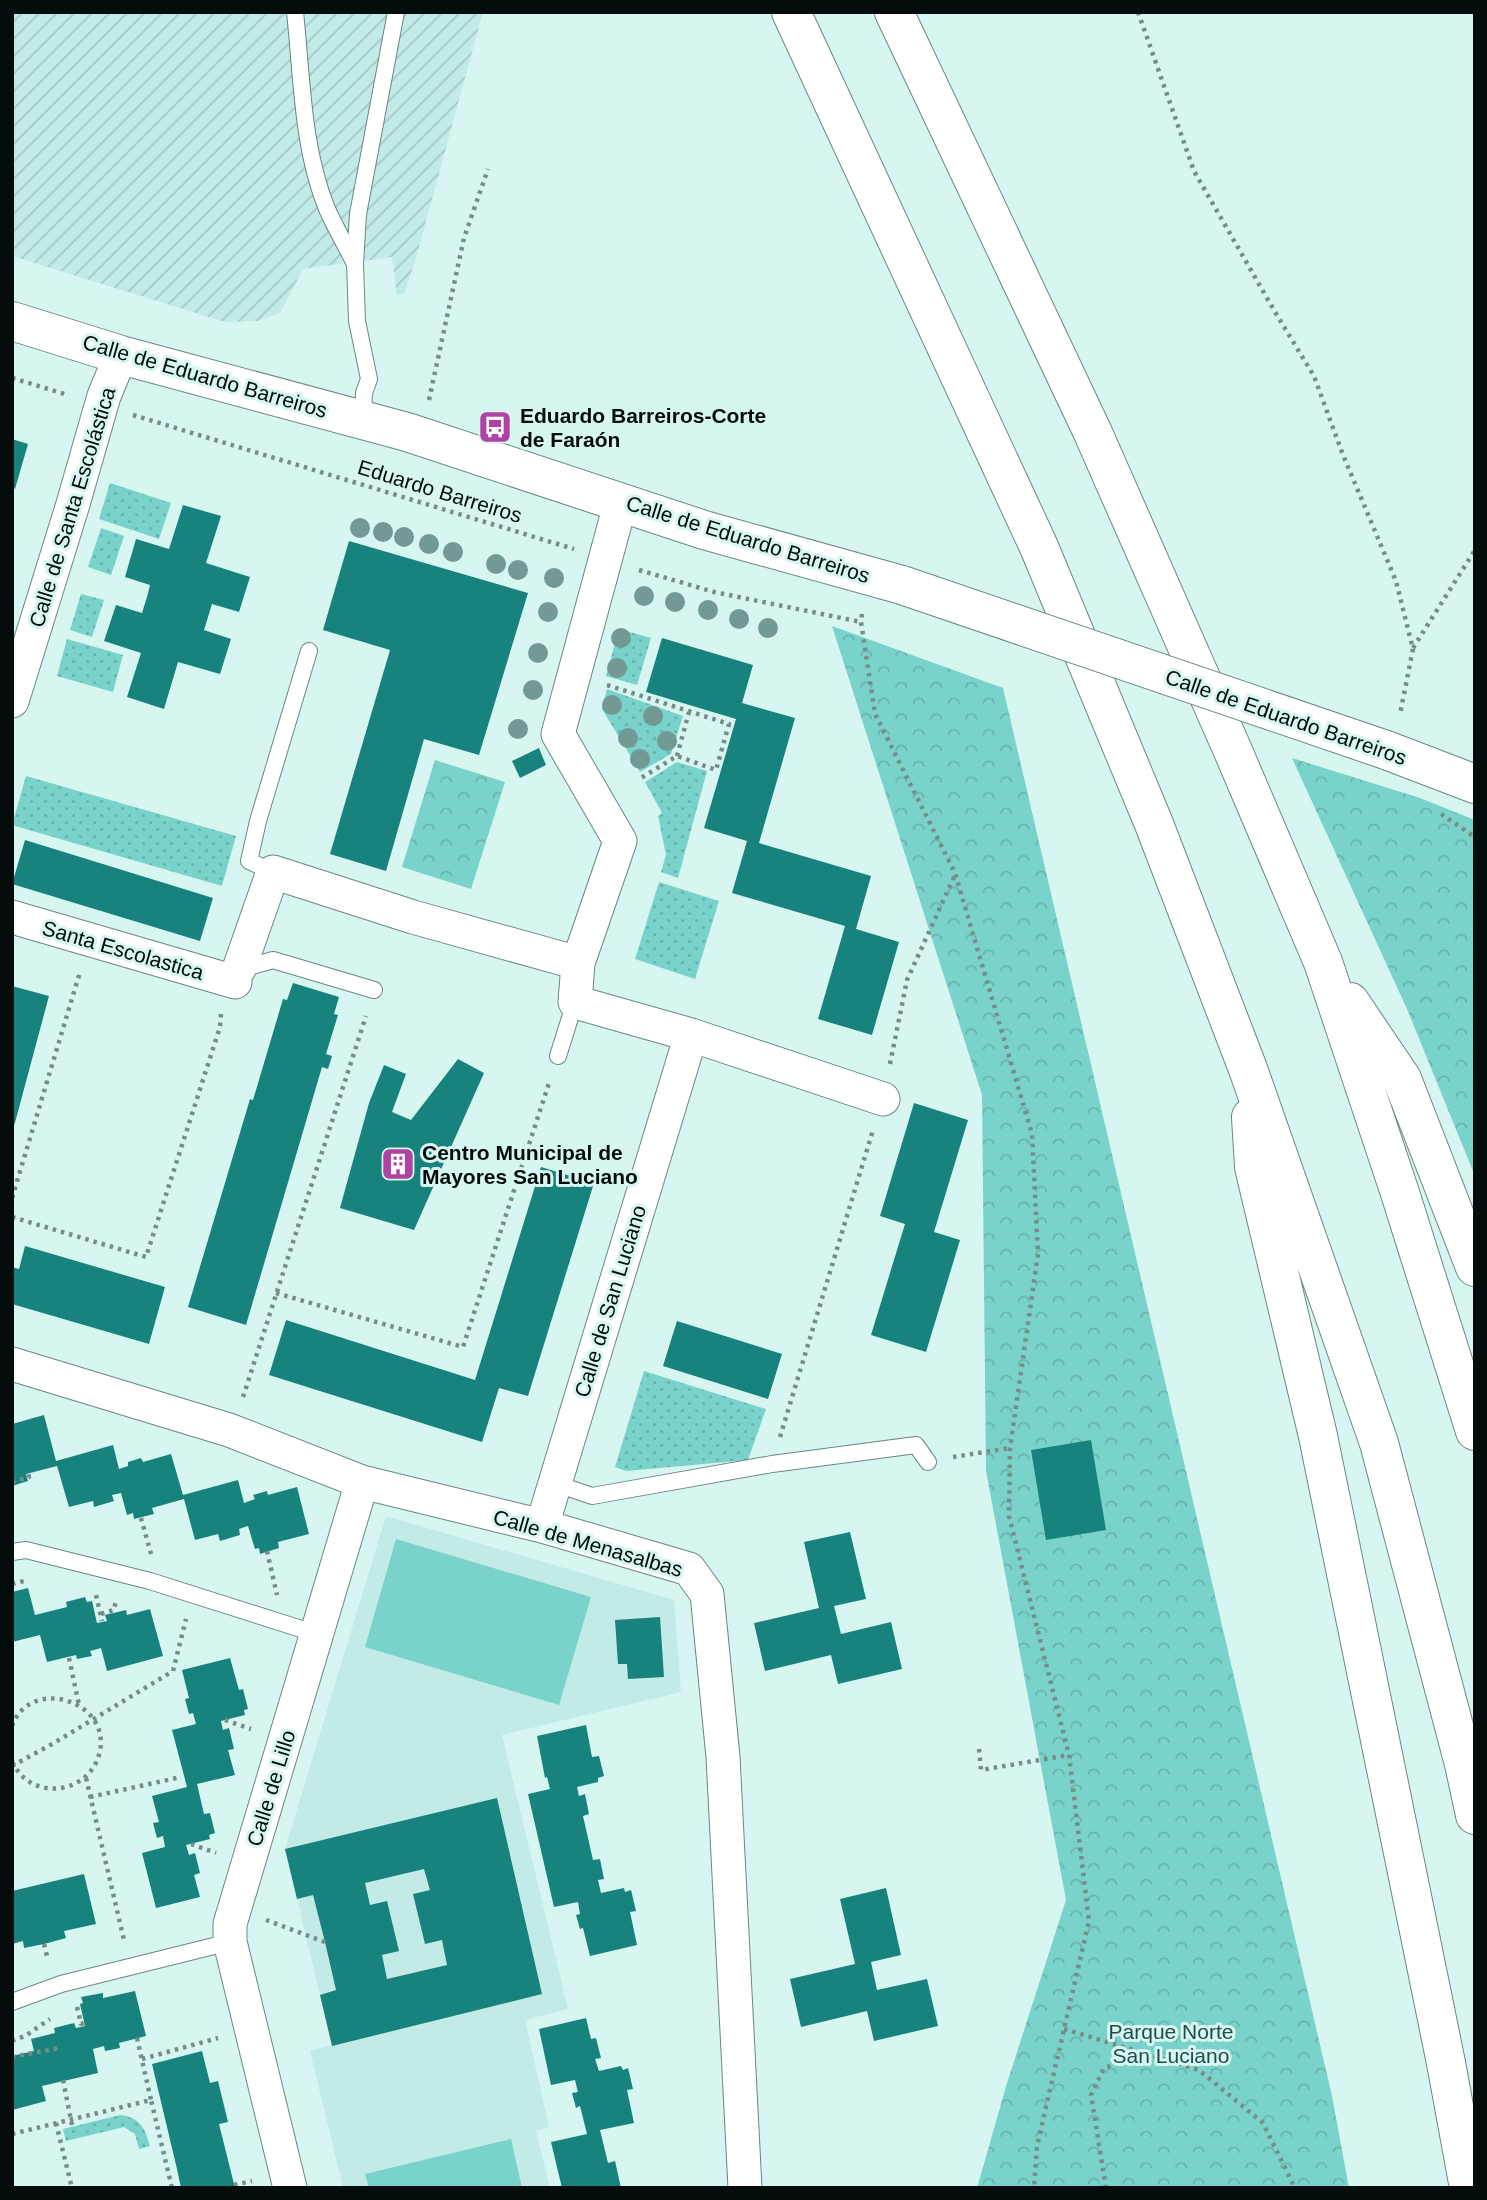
<svg xmlns="http://www.w3.org/2000/svg" width="1487" height="2200" font-family="Helvetica,sans-serif">
<style>
.built{fill:#c2ebe7}
.industrial{fill:url(#industrial-furrows)}
.park{fill:url(#park-crowns)}
.garden{fill:url(#garden-dots)}
.pitch{fill:#79d3cb}
.building{fill:#17837c;fill-rule:evenodd}
.lines{fill:none;stroke-linecap:round;stroke-linejoin:round}
.service-casing{stroke:#6b8784;stroke-width:18}
.minor-casing{stroke:#6b8784;stroke-width:35}
.tertiary-casing{stroke:#6b8784;stroke-width:40}
.motorway-casing{stroke:#6b8784;stroke-width:40}
.path{stroke:#788d8a;stroke-width:4.5;stroke-dasharray:3.5 5;stroke-linecap:butt}
.service{stroke:#fff;stroke-width:16}
.minor{stroke:#fff;stroke-width:33}
.tertiary{stroke:#fff;stroke-width:38}
.motorway{stroke:#fff;stroke-width:38}
.tertiary-bridge-casing{stroke:#6b8784;stroke-width:40;stroke-linecap:butt}
.tertiary-bridge{stroke:#fff;stroke-width:38}
.tree{fill:#739995}
.labels{text-anchor:middle;dominant-baseline:central;stroke-width:6;stroke-linejoin:round;paint-order:stroke}
.street-label{font-size:21px;fill:#040d0c;stroke:#d7f6f2}
.poi-label{font-size:21px;font-weight:bold;fill:#040d0c;stroke:#d7f6f2;text-anchor:start}
.park-label{font-size:21px;fill:#214d49;stroke:#d7f6f2}
</style>
<defs>
<pattern id="industrial-furrows" width="10" height="10" patternUnits="userSpaceOnUse" patternTransform="scale(1.75)"><rect width="10" height="10" fill="#c2ebe7"/><path d="M-1 1l2-2M0 10L10 0M9 11l2-2" fill="none" stroke="#a5c8c5"/></pattern>
<pattern id="park-crowns" width="20" height="18" patternUnits="userSpaceOnUse" patternTransform="scale(1.75)"><rect width="20" height="18" fill="#79d3cb"/><path d="M2 6a3 3 0 1 1 6 0M12 15a3 3 0 1 1 6 0" fill="none" stroke="#67b4ad"/></pattern>
<pattern id="garden-dots" width="8" height="8" patternUnits="userSpaceOnUse" patternTransform="scale(1.75)"><rect width="8" height="8" fill="#79d3cb"/><path d="M2 2h.1M6 6h.1" fill="none" stroke="#67b4ad" stroke-width="1.8" stroke-linecap="round"/></pattern>
</defs>
<rect width="100%" height="100%" fill="#d7f6f2"/>
<path class="built" d="M386,1516L674,1600L681,1692L502,1735L568,2009L525,2020L549,2127L536,2131L550,2188H343L310,2051L332,2045L285,1849Z"/>
<path class="industrial" d="M12,12H483L414,265L404,293L397,295L392,257L303,269L280,313L257,321L225,322L12,256Z"/>
<path class="park" d="M832,626L1003,688L1332,2096L1349,2188H977L1007,2083L1066,1900L986,1471L982,1095Z
M1292,758L1420,798L1475,820V1176L1407,1009Z
M435,760L505,782L471,889L402,867Z"/>
<path class="garden" d="M110,483L171,503L159,539L99,519Z
M101,528L124,536L111,575L88,567Z
M81,594L104,600L92,637L70,630Z
M619,629L651,638L637,685L606,676Z
M67,639L123,655L113,692L57,676Z
M607,689L683,716L671,754L640,772L602,709Z
M677,762L707,771L678,878L661,872L666,855L658,816L662,813L645,782Z
M26,776L236,836L222,886L12,825Z
M659,882L719,901L695,979L635,959Z
M644,1371L766,1409L748,1460L626,1471L615,1467Z
M120,2115C140,2117 145,2128 150,2146L139,2149L135,2134L124,2127L66,2141L63,2129Z"/>
<path class="pitch" d="M396,1539L591,1597L559,1705L365,1647Z
M511,2139L522,2188H369L365,2174Z"/>
<path class="building" d="M12,439L28,444L15,489L12,488Z
M183,505L221,516L206,563L250,577L239,612L212,604L204,630L231,639L220,674L178,662L164,709L127,697L141,653L104,641L116,605L142,613L147,597L150,585L125,577L136,539L169,549Z
M349,541L528,593L479,755L424,739L386,871L330,854L390,650L323,630Z
M662,638L753,665L742,703L795,718L759,843L871,876L856,929L899,942L872,1035L818,1019L845,926L732,893L747,841L704,828L736,719L646,692Z
M539,748L546,765L520,778L512,761Z
M25,840L213,898L200,941L12,884Z
M293,983L339,997L334,1014L338,1015L326,1054L332,1056L328,1069L322,1067L246,1325L188,1307L250,1099L253,1100L283,999L287,1000Z
M12,986L49,996L13,1130H12Z
M458,1059L484,1073L414,1230L340,1208L369,1103L384,1065L406,1074L392,1112L411,1120Z
M914,1103L968,1120L934,1232L960,1240L926,1352L871,1335L905,1224L880,1216Z
M541,1167L594,1183L528,1396L499,1388L482,1442L269,1375L286,1320L475,1380Z
M25,1246L165,1287L149,1344L12,1304V1267L19,1269Z
M677,1321L782,1354L768,1399L663,1366Z
M44,1415L56,1461L113,1445L119,1469L128,1466V1462L141,1458L143,1462L171,1454L183,1495L238,1480L244,1503L255,1499L253,1495L267,1491L268,1495L297,1487L309,1534L278,1542L279,1548L260,1554L259,1548L255,1549L248,1526L239,1529L240,1535L220,1541L218,1534L195,1540L184,1499L152,1508L154,1514L134,1519L133,1513L127,1515L121,1493L112,1495L114,1501L94,1507L93,1501L69,1507L57,1466L26,1474L28,1481L12,1486V1424Z
M1091,1440L1106,1530L1046,1540L1031,1450Z
M850,1532L866,1599L834,1606L841,1634L891,1622L902,1669L838,1684L831,1655L765,1671L754,1623L819,1608L804,1542Z
M28,1588L35,1615L67,1607L66,1602L85,1597L87,1602L92,1601L97,1623L107,1621L105,1615L126,1610L127,1615L150,1609L163,1656L107,1671L101,1648L90,1651L92,1656L77,1659L76,1655L47,1662L40,1635L12,1642V1592Z
M660,1617L664,1677L628,1679L627,1664H618L615,1620Z
M230,1658L239,1690L243,1689L248,1709L244,1710L245,1715L221,1721L223,1730L229,1728L234,1749L228,1750L235,1775L197,1784L204,1814L210,1813L215,1833L209,1835L210,1839L186,1845L189,1855L195,1853L200,1873L194,1875L200,1897L156,1908L142,1853L165,1847L163,1836L157,1838L153,1823L159,1822L152,1796L187,1787L172,1730L196,1724L193,1713L189,1714L185,1699L189,1698L182,1670Z
M586,1725L592,1757L599,1756L604,1776L598,1778V1782L577,1787L579,1796L585,1794L589,1814L583,1816L593,1860L600,1859L604,1879L598,1880L601,1893L624,1888L625,1892L631,1890L636,1911L630,1912L637,1945L590,1956L583,1928L580,1929L576,1915L580,1914L578,1902L554,1907L528,1794L550,1789L547,1777L545,1778L537,1736Z
M497,1798L542,1994L332,2046L320,1995L336,1990L325,1942L313,1895L297,1899L285,1849ZM424,1869L430,1890L413,1894L425,1944L442,1940L447,1965L387,1979L382,1955L399,1951L387,1901L370,1905L365,1883Z
M84,1874L96,1924L64,1931L66,1938L44,1944L24,1948L23,1941L12,1944V1891Z
M886,1888L901,1955L871,1962L877,1990L927,1979L938,2026L874,2041L867,2011L801,2027L790,1979L855,1964L840,1899Z
M135,1991L146,2036L119,2043L120,2048L105,2051L104,2046L93,2049L98,2073L42,2086L46,2101L12,2110V2056L34,2051L31,2039L55,2033L54,2028L74,2023L76,2028L85,2026L80,2004L83,2003L81,1997L103,1993V1998Z
M586,2018L591,2039L596,2038L601,2058L595,2059L599,2071L621,2066L623,2070L628,2068L633,2089L627,2090L634,2123L600,2130L608,2163L615,2161L621,2188H562L551,2142L587,2134L580,2106L576,2108L572,2093L578,2092L575,2080L551,2085L539,2029Z
M202,2051L210,2083L218,2081L228,2122L219,2124L235,2188H181L177,2169L152,2064Z"/>
<g class="lines">
<defs>
<path id="service" d="M295,12C302,77 302,148 327,209C335,227 345,244 354,262
M363,420L364,393L369,379L357,321L355,264L358,214L396,12
M273,872L249,861L258,821L309,651
M238,970L273,960L374,990
M558,1056L575,1002
M554,1483L592,1496L772,1464L916,1445L928,1462
M12,1552L26,1550L150,1581L317,1634
M12,2002L61,1984L230,1942"/>
<path id="minor" d="M12,701L73,504L104,396L121,355
M12,917L235,982
M578,963L620,841L558,734L621,501
M239,969L273,872L413,917L578,963L575,1002L691,1035L883,1099
M12,1364L229,1430L362,1482L542,1526L689,1569L707,1594L723,1757L745,2188
M542,1526L691,1035
M290,2188L230,1942V1924L362,1482"/>
<path id="tertiary" d="M12,321L121,355L407,432L704,530L902,585
M1386,750L1475,784"/>
<path id="motorway" d="M791,12L1039,547L1154,824L1248,1069L1379,1443L1464,1764L1475,1815
M894,12L1093,433L1233,751L1323,962L1400,1193L1475,1431
M1350,1002L1402,1079L1475,1267
M1251,1117L1254,1167L1318,1436L1446,2063L1469,2188"/>
</defs>
<use href="#service" class="service-casing"/>
<use href="#minor" class="minor-casing"/>
<use href="#tertiary" class="tertiary-casing"/>
<use href="#motorway" class="motorway-casing"/>
<path class="path" d="M1138,12L1194,171L1275,312L1314,376L1343,455L1396,581L1413,649L1400,714
M12,378L68,395
M429,400L464,238L488,169
M133,415L574,549
M639,570L714,592L861,622
M862,614L861,622L875,714L955,873L1032,1134L1038,1254L1010,1448L1009,1516L1069,1755L1089,1921L1037,2146L1034,2188
M1413,648L1475,550
M607,685L729,724L716,770L677,756L641,778
M677,756L689,712
M1441,814L1475,837
M890,1064L907,980L955,875
M12,1198L80,972
M12,1217L146,1257L220,1027L221,1014
M276,1293L463,1347L550,1080
M243,1397L366,1016
M780,1437L873,1130
M953,1457L1010,1448
M12,1482L29,1477L28,1473
M141,1518L151,1554
M267,1551L277,1595
M12,1584L28,1580
M96,1595L102,1621
M101,1614L114,1610L116,1600
M69,1658L79,1705
M225,1720L251,1729
M12,1726C30,1676 110,1700 100,1751C91,1795 30,1803 12,1761
M979,1749L981,1770L1069,1755
M12,1766L54,1743L173,1671L186,1619
M86,1778L124,1940
M90,1797L181,1777
M191,1844L216,1853
M266,1920L325,1942
M44,1944L48,1960
M77,2007L81,2024L84,2023
M1064,2029L1199,2070L1263,2123L1295,2188
M137,2038L151,2100
M12,2041L25,2036L50,2019
M12,2057L59,2048
M142,2059L218,2038
M63,2080L72,2125
M56,2123L72,2188
M12,2134L151,2100L172,2188
M234,2185L252,2181
M1106,2188L1091,2095L1104,2068L1145,2054"/>
<use href="#service" class="service"/>
<use href="#minor" class="minor"/>
<use href="#tertiary" class="tertiary"/>
<use href="#motorway" class="motorway"/>
<defs>
<path id="tertiary-bridge" d="M902,585L1386,750"/>
</defs>
<use href="#tertiary-bridge" class="tertiary-bridge-casing"/>
<use href="#tertiary-bridge" class="tertiary-bridge"/>
</g>
<g class="tree">
<circle cx="360" cy="528" r="10"/>
<circle cx="383" cy="532" r="10"/>
<circle cx="404" cy="537" r="10"/>
<circle cx="429" cy="544" r="10"/>
<circle cx="453" cy="552" r="10"/>
<circle cx="496" cy="564" r="10"/>
<circle cx="518" cy="570" r="10"/>
<circle cx="554" cy="578" r="10"/>
<circle cx="644" cy="596" r="10"/>
<circle cx="675" cy="602" r="10"/>
<circle cx="708" cy="610" r="10"/>
<circle cx="548" cy="612" r="10"/>
<circle cx="739" cy="619" r="10"/>
<circle cx="768" cy="628" r="10"/>
<circle cx="621" cy="638" r="10"/>
<circle cx="538" cy="653" r="10"/>
<circle cx="617" cy="668" r="10"/>
<circle cx="533" cy="690" r="10"/>
<circle cx="612" cy="705" r="10"/>
<circle cx="653" cy="716" r="10"/>
<circle cx="518" cy="729" r="10"/>
<circle cx="628" cy="738" r="10"/>
<circle cx="667" cy="741" r="10"/>
<circle cx="640" cy="759" r="10"/>
</g>
<defs>
<symbol id="bus-square" viewBox="-11 -11 22 22"><rect x="-9" y="-9" width="18" height="18" rx="4" fill="#af42a2" stroke="#d7f6f2"/><path d="M-5-6H5V4H4V6H2V4H-2V6H-4V4H-5ZM-3.5-4V0h7V-4ZM-3.5 1.2v1.5H-2V1.2ZM2 1.2v1.5H3.5V1.2Z" fill="#fff"/></symbol>
<symbol id="building-square" viewBox="-11 -11 22 22"><rect x="-9" y="-9" width="18" height="18" rx="4" fill="#af42a2" stroke="#d7f6f2"/><path d="M-4-6H4V6H1V3H-1V6H-4ZM-2.5-4.3h1.7v1.8h-1.7ZM.8-4.3h1.7v1.8H.8ZM-2.5-1h1.7V.8h-1.7ZM.8-1h1.7V.8H.8Z" fill="#fff"/></symbol>
</defs>
<g fill-rule="evenodd">
<use href="#bus-square" x="476" y="408" width="38" height="38"/>
<use href="#building-square" x="379" y="1145" width="38" height="38"/>
</g>
<g class="labels">
<g class="street-label">
<text transform="translate(205 376) rotate(16)">Calle de Eduardo Barreiros</text>
<text transform="translate(440 491) rotate(17)">Eduardo Barreiros</text>
<text transform="translate(72 507) rotate(-73)">Calle de Santa Escolástica</text>
<text transform="translate(748 539) rotate(17)">Calle de Eduardo Barreiros</text>
<text transform="translate(1286 717) rotate(19)">Calle de Eduardo Barreiros</text>
<text transform="translate(123 950) rotate(16)">Santa Escolastica</text>
<text transform="translate(610 1301) rotate(-73)">Calle de San Luciano</text>
<text transform="translate(588 1543) rotate(16)">Calle de Menasalbas</text>
<text transform="translate(271 1788) rotate(-73)">Calle de Lillo</text>
</g>
<g class="poi-label">
<text x="520" y="415">Eduardo Barreiros-Corte<tspan x="520" dy="24">de Faraón</tspan></text>
<text x="422" y="1152">Centro Municipal de<tspan x="422" dy="24">Mayores San Luciano</tspan></text>
</g>
<g class="park-label">
<text x="1171" y="2031">Parque Norte<tspan x="1171" dy="24">San Luciano</tspan></text>
</g>
</g>
<rect width="1487" height="2200" fill="none" stroke="#040d0c" stroke-width="28"/>
</svg>
